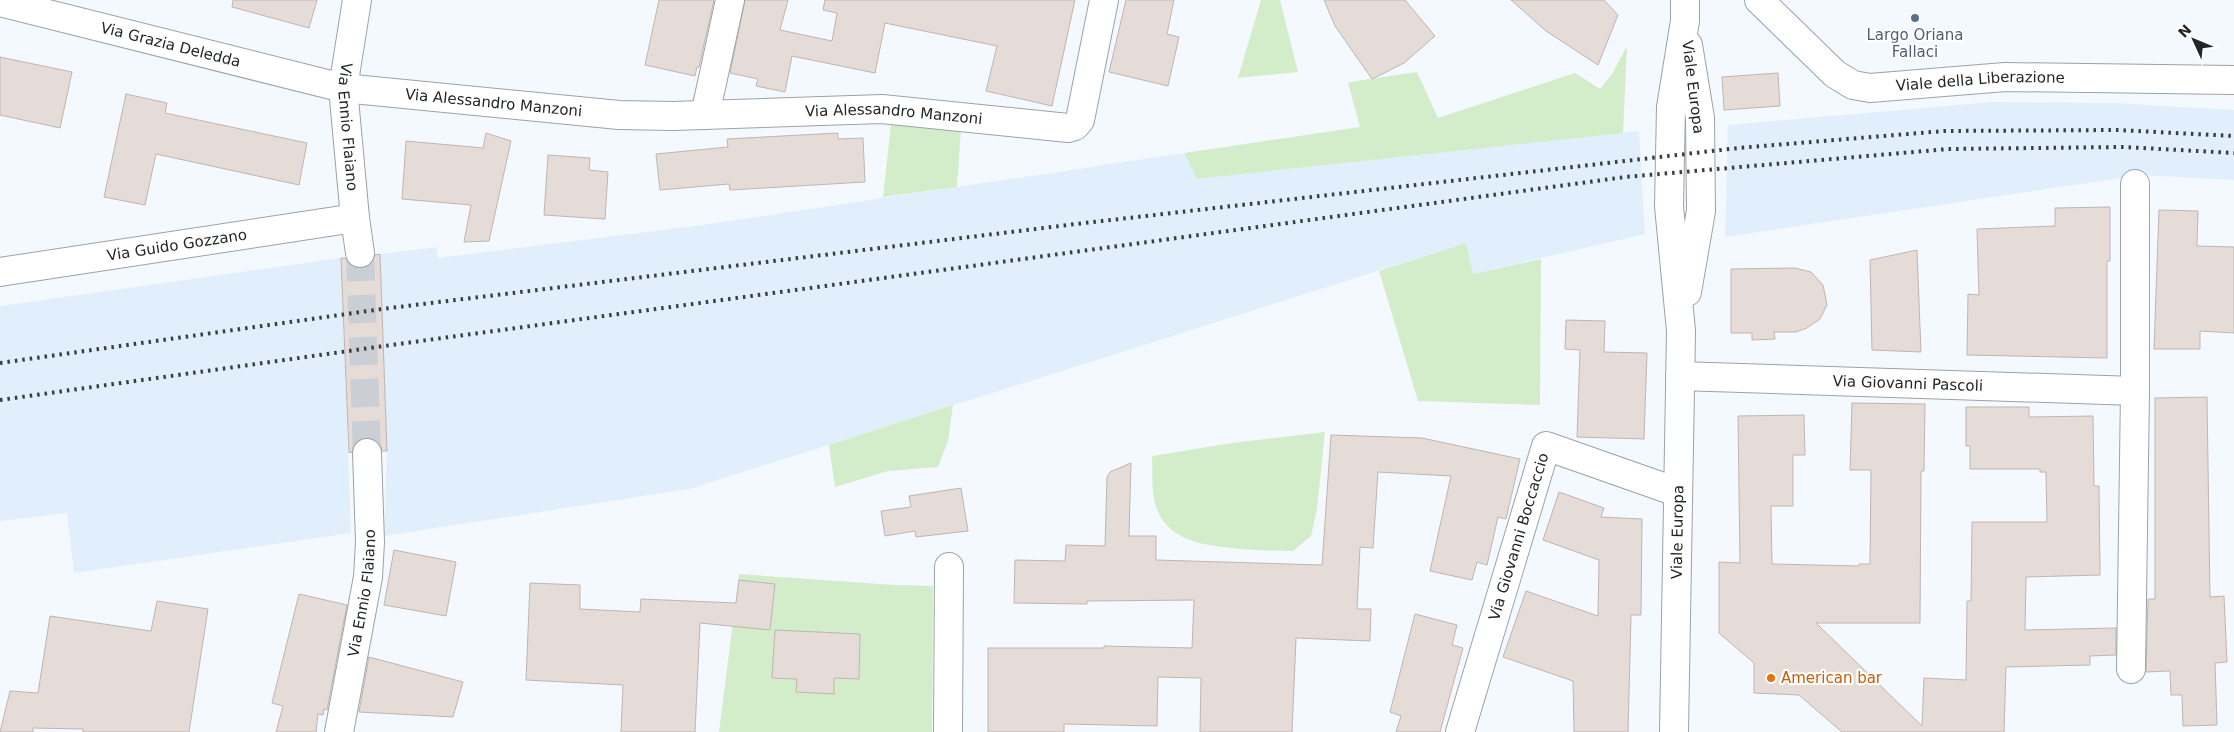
<svg xmlns="http://www.w3.org/2000/svg" width="2234" height="732" font-family="'DejaVu Sans',sans-serif">
<style>
.built{fill:#e1eefb}
.green{fill:#d3edca}
.building{fill:#e5dbd7;stroke:#bfb5b1}
.lines{fill:none;stroke-linecap:round;stroke-linejoin:round}
.street-tunnel{stroke:#c9cfd4;stroke-width:28;stroke-dasharray:28 14;stroke-linecap:butt}
.street-casing{stroke:#9ba2a8;stroke-width:30}
.secondary-casing{stroke:#9ba2a8;stroke-width:30}
.street{stroke:#fff;stroke-width:28}
.secondary{stroke:#fff;stroke-width:28}
.rail{stroke:#3b3e40;stroke-width:4;stroke-dasharray:2.5 5;stroke-linecap:butt}
.service-dot{fill:#5c6f8a;stroke:#fff;stroke-width:2}
.food-dot{fill:#e8710a;stroke:#fff;stroke-width:2}
.labels{text-anchor:middle;dominant-baseline:central;stroke-width:4.5;stroke-linejoin:round;paint-order:stroke}
.service-label{font-size:15px;fill:#4e5e75;stroke:#fff}
.street-label{font-size:15px;fill:#232628;stroke:#fff}
.food-label{font-size:15px;fill:#c56008;stroke:#fff;text-anchor:start}
</style>
<rect width="100%" height="100%" fill="#f3f9ff"/>
<path class="built" d="M1993,102L2114,103L2234,110V180L2142,175L1725,237L1728,125Z
M1639,131L1645,234L1472,274L1466,243L689,489L384,536L387,451L380,254L437,247L438,258L696,226L1184,153L1197,179Z
M341,258L351,533L74,573L67,513L0,521V306Z"/>
<path class="green" d="M1261,0H1280L1298,72L1238,78Z
M1627,46L1623,133L1197,179L1184,153L1360,127L1348,83L1356,81L1417,72L1438,118L1575,73L1600,89L1612,74Z
M891,124L961,128L957,187L883,197Z
M1466,243L1473,274L1541,259L1540,405L1418,401L1379,271Z
M953,405L948,441L938,467L888,471L835,487L829,445Z
M1325,432L1317,509L1311,536L1293,551C1268,551 1212,549 1190,540C1178,536 1166,527 1160,516C1150,499 1153,476 1152,456L1232,443Z
M739,574L894,585L933,586L932,732H719Z"/>
<path class="building" d="M233,0H317L309,28L232,7Z
M659,0H714L699,67H697L695,76L645,65Z
M745,0H788L780,30L832,41L837,13L823,10L825,0H1075L1052,106L986,91L997,46L885,23L875,73L792,56L785,92L756,86L758,79L730,73Z
M1126,0H1174L1167,34L1179,37L1168,86L1109,72Z
M1324,0H1405L1435,36L1404,63L1372,79L1335,26Z
M1511,0H1604L1618,15L1598,65L1546,31Z
M0,57L72,72L60,128L0,115Z
M1778,73L1780,106L1724,110L1722,77Z
M126,94L167,103L165,113L307,143L299,185L156,154L145,205L104,197Z
M486,133L511,141L489,241L464,242L471,205L402,199L406,141L483,148Z
M838,133V139L863,138L865,182L730,190L729,184L660,190L656,154L728,147L727,139Z
M548,155L590,158L589,170L608,172L605,219L544,215Z
M2110,207V261H2107V358L1967,355L1968,294L1979,295L1977,229L2055,226V208Z
M2159,210L2198,211L2197,246L2234,247V333L2200,331V349H2154Z
M1917,250L1921,352L1872,350L1870,260Z
M380,254L387,451H382L380,444L375,440L366,437L358,440L354,445L352,452L349,453L341,258H345L354,267L362,268L370,265L375,255Z
M1795,268L1811,272L1823,285L1827,305L1820,319L1807,328L1796,332H1774L1775,339L1752,340V333H1731V269Z
M1566,320L1605,321L1604,352L1647,353L1644,439L1577,437L1580,350L1565,349Z
M2207,397L2210,597L2224,596L2227,662L2215,663L2217,725L2183,726L2182,695H2171L2170,671L2146,672L2148,599H2155V398Z
M1852,403L1925,404L1924,471H1921L1920,623H1816L1922,726L1924,678L1966,680L1967,601H1971L1972,522H2047L2046,472H2040V469H1970V446H1966V407H2029V417L2093,416L2094,486H2099L2100,575L2026,577L2025,630L2116,628V655L2090,656V665L2006,667L2004,732H1842L1799,695L1754,693V663L1719,633V562L1740,563L1738,416L1804,415L1805,455H1793V506H1771L1772,564L1859,566V564H1870L1871,470H1850Z
M1331,435L1422,438L1520,459L1506,519L1498,517L1487,565L1477,562L1472,580L1430,571L1451,476L1378,472L1373,548L1360,547L1357,609H1371L1370,641L1296,638L1292,732H1200L1201,678L1158,677L1157,726L1064,724V732H988V648H1104V646L1192,648L1194,600L1087,601V604L1014,603L1015,560L1065,561L1066,545L1105,546L1107,477L1110,472L1131,463L1129,536H1156V560L1322,565Z
M961,488L968,531L916,537L915,531L885,536L881,511L911,507L909,496Z
M1559,492L1604,508L1601,517L1642,519L1641,615H1631L1628,732H1574L1573,681L1503,657L1526,591L1598,616L1599,560L1543,540Z
M394,550L456,562L446,616L384,605Z
M739,580L775,584L770,630L700,623L695,732H621L623,685L526,680L530,583L580,585V609L640,612L641,599L736,603Z
M299,594L347,605L327,710L324,709L323,715L318,714L316,732H276L283,706L272,703Z
M157,601L208,609L189,732H83V729L33,728V732H0L10,691L38,693L50,616L151,631Z
M1415,614L1457,625L1452,645L1463,648L1440,732H1396L1401,716L1390,712Z
M775,630L860,634L859,679L834,678V694L796,692L797,679L772,678Z
M369,657L463,682L453,717L359,712Z"/>
<g class="lines">
<path class="street-tunnel" d="M360,253L367,453"/>
<defs>
<g id="street">
<path id="s1" d="M357,0L343,88L355,218L360,253"/>
<path id="s2" d="M1759,0L1835,74L1853,85L1870,88L2005,77L2234,80"/>
<path id="s3" d="M0,2L343,88L619,115L673,116L882,109L1068,128L1075,126L1080,120L1104,0"/>
<path d="M705,115L730,0"/>
<path id="s4" d="M0,272L355,218"/>
<path id="s5" d="M1680,376L2135,391"/>
<path d="M2131,669L2135,391V184"/>
<path id="s6" d="M339,732L368,577L370,542L367,453"/>
<path d="M948,732L949,567"/>
<path id="s7" d="M1460,732L1546,446L1677,492"/>
</g>
<g id="secondary">
<path d="M1687,292L1701,211L1700,118L1688,45"/>
<path id="s8" d="M1674,732L1681,331L1669,206L1671,107L1685,21V0"/>
</g>
</defs>
<use href="#street" class="street-casing"/>
<use href="#secondary" class="secondary-casing"/>
<use href="#street" class="street"/>
<use href="#secondary" class="secondary"/>
<path class="rail" d="M0,363L382,309L1076,224L1738,148L1944,131L2117,130L2234,136
M0,400L384,346L1625,177L1948,149L2124,147L2234,153"/>
</g>
<circle class="service-dot" cx="1915" cy="18" r="5"/>
<circle class="food-dot" cx="1771" cy="678" r="5"/>
<g class="labels">
<g class="service-label">
<text x="1915" y="35">Largo Oriana<tspan x="1915" dy="17">Fallaci</tspan></text>
</g>
<g class="street-label">
<text stroke="none"><textPath href="#s3" startOffset="176">Via Grazia Deledda</textPath></text>
<text stroke="none"><textPath href="#s2" startOffset="255">Viale della Liberazione</textPath></text>
<text transform="translate(1693 87) rotate(83)">Viale Europa</text>
<text stroke="none"><textPath href="#s3" startOffset="505">Via Alessandro Manzoni</textPath></text>
<text stroke="none"><textPath href="#s3" startOffset="906">Via Alessandro Manzoni</textPath></text>
<text stroke="none"><textPath href="#s1" startOffset="128">Via Ennio Flaiano</textPath></text>
<text stroke="none"><textPath href="#s4" startOffset="179">Via Guido Gozzano</textPath></text>
<text stroke="none"><textPath href="#s5" startOffset="228">Via Giovanni Pascoli</textPath></text>
<text stroke="none"><textPath href="#s8" startOffset="200">Viale Europa</textPath></text>
<text stroke="none"><textPath href="#s7" startOffset="204">Via Giovanni Boccaccio</textPath></text>
<text stroke="none"><textPath href="#s6" startOffset="141">Via Ennio Flaiano</textPath></text>
</g>
<g class="food-label">
<text x="1781" y="678">American bar</text>
</g>
</g>
<g transform="translate(2194 40) rotate(314)" stroke="#ffffff" stroke-width="4" paint-order="stroke">
<path d="M0-4L9 19L0 12L-9 19Z" fill="#232628"/>
<text y="-8" font-size="14" font-weight="bold" text-anchor="middle" fill="#232628">N</text>
</g>
</svg>
